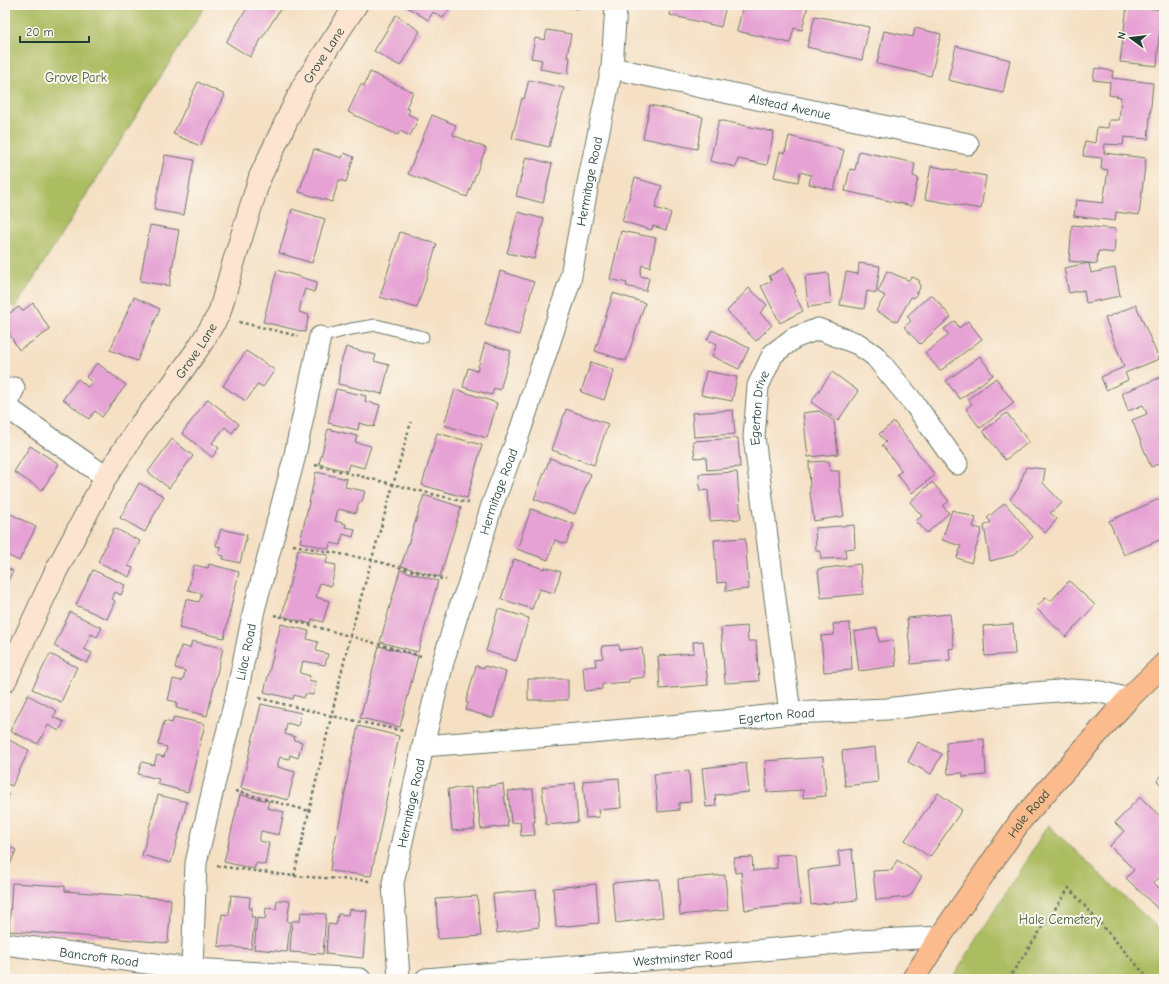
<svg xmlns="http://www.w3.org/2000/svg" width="1169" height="984" font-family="'Comic Neue',sans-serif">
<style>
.green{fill:#acbc60;stroke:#667c4a}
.building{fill:#e6a2d4}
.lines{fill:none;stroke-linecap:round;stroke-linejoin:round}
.lane-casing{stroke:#6a7666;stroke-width:13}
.street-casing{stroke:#6a7666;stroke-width:23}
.secondary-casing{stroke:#6a7666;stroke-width:24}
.primary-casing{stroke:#6a7666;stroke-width:24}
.path{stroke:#6a7666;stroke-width:2.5;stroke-dasharray:3 3;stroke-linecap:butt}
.lane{stroke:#fff;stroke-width:11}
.street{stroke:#fff;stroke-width:21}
.secondary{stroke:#fde4d1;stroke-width:22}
.primary{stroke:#fbbb8d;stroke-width:22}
.labels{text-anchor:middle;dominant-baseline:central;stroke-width:4;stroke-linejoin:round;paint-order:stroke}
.street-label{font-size:13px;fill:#1f3d34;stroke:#fbf7ec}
.park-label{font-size:13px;fill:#425d3f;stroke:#fbf7ec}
</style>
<rect width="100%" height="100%" fill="#fbf7ec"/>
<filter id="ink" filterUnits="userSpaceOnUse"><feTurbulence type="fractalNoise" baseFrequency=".025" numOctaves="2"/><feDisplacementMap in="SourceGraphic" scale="8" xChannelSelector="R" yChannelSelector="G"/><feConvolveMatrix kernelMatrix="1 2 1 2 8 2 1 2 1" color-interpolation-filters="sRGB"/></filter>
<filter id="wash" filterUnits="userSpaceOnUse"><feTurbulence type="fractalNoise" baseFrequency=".012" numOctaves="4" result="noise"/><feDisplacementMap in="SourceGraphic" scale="16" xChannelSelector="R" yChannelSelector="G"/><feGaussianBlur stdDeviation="0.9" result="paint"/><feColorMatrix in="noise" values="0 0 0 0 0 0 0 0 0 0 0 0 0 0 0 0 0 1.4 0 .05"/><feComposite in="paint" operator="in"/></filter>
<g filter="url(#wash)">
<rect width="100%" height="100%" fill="#f5e0c4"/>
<path class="green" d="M5,5H206L15,308L5,301Z
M1048,825L1164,934V979H952Z"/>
<g id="blocks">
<path class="building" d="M249,5H276L281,8L250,57L226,42Z
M404,5H452L443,18L433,12L428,20Z
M562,5H578V9Z
M672,5H726L721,27L670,15Z
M743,5H808L802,30L794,28L790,43L737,31Z
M1127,6L1163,10L1159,37L1157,66L1120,62Z
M396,15L420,31L400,66L374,51Z
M815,16L869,27L862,60L807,47Z
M915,28L941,34L931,76L877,64L884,31L913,37Z
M547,30L571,34L567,57H570L568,74L540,69L542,60L531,58L535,38L545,40Z
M956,46L1010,60L1003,93L948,80Z
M1095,68L1113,71L1112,78L1153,83L1148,139L1124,137L1123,145L1105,144L1104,153L1146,158L1139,215L1116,212L1115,221L1074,216L1076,200L1103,203L1108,170L1101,169L1102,158L1083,156L1085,141L1095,143L1097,127L1108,128L1109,120H1119L1121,97L1109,95L1110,82L1093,80Z
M370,72L413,92L406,108L410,110L408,114L418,119L410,136L400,131L398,135L348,112L361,84L364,86Z
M529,80L564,88L549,147L512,138L522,98L524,99Z
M198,82L225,95L200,146L173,134Z
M650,105L703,117L697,149L643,138Z
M432,115L456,125L453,135L486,148L467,197L408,174Z
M719,120L774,132L767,165L738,159L736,167L710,161Z
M789,136L844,150L834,190L809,184L811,175L800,172L798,182L774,177L780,152L785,153Z
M314,149L342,158L344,153L354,157L346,182L339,180L332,202L299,192Z
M859,151L915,163L913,176L918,178L912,206L845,191L850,169L855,170Z
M165,155L194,160L184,215L154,210Z
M526,157L552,164L543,203L516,196Z
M931,166L986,176L981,209L925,199Z
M635,178L662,186L655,208L671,213L666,230L653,226L651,230L622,221Z
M292,209L325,219L312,263L279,253Z
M518,212L544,219L534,259L507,253Z
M150,225L179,230L169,286L140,281Z
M1072,225L1116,229L1114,253L1098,251L1097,264L1069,261Z
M621,231L656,238L650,267L642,265L640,276L649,278L646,291L626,286L627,283L610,279Z
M400,232L437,244L417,308L380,297Z
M859,263L880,266L876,293L867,291L864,309L840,305L846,272L858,274Z
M1089,263L1091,273L1115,268L1120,296L1086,303L1084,290L1069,293L1064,268Z
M784,268L796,292L794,293L803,311L780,323L761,286L772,281L769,276Z
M277,270L317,282L314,292L305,289L302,298L299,312L309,315L305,332L263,322L271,291Z
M500,271L534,282L519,335L485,325Z
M887,271L908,280L912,277L919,280L920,288L914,298L911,297L897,322L876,311L885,296L878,292Z
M828,273L831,304L808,307L805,276Z
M749,288L767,305L760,313L772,325L756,341L727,311Z
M613,293L645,303L626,361L595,351Z
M931,294L951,317L920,344L904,327L911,321L907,316Z
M134,297L160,309L137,361L110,350Z
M33,303L50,330L19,350L5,327V316L19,307L22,311Z
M1136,305L1159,359L1125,373L1128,380L1106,390L1101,377L1124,367L1105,318Z
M955,321L959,328L968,321L982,339L940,371L925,353L949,335L944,329Z
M712,330L749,348L739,369L712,356L717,344L707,340Z
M485,343L511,351L500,390L494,388L492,395L463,387L468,368L477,371Z
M346,347L376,355L374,361L389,365L382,394L338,384L340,366Z
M246,351L275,370L263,387L258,384L246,401L223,386Z
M980,356L993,375L960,399L946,381Z
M591,362L614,370L604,400L581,392Z
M97,363L126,385L102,417L95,411L89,419L63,399L78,379L88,387L92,382L86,377Z
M706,371L737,377L732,401L701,395Z
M832,372L858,391L838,421L811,402Z
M1164,376V461L1151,467L1132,420L1147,414L1143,405L1128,411L1122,393Z
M996,378L1014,403L980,428L966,409L972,404L968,399Z
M336,389L366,396L365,401L380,405L374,427L359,423L358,430L328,423Z
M455,389L497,403L487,438L444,425Z
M208,399L239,424L232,433L225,427L212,443L219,448L212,457L182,433Z
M566,409L608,424L594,465L552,450Z
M733,410L735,434L694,437L692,413Z
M819,411L834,421L838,454L808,457L803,413Z
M1007,413L1029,442L1005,460L983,431Z
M894,422L935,475L912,493L897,474L902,471L882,445L886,442L879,434Z
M328,429L357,436L355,442L371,446L364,468L349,464L347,471L319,464Z
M437,433L482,445L467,498L422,485Z
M738,438L740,467L707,470L706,457L695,458L693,441Z
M172,439L193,456L169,488L148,472Z
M30,446L59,464L42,490L14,472Z
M550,458L591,474L575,514L534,499Z
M829,461L830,471H839L840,491L844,516L814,521L810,493L809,462Z
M1026,467L1045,469L1043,483L1062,503L1050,513L1057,519L1045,533L1010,499L1018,489Z
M316,472L347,479L345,487L365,491L362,502H359L356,513L338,509L335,521L346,524L345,527L355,529L353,537L343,534L340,545L330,543L329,549L300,542Z
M737,472L741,519L710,521L708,490L700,491L699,474Z
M932,482L949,501L943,506L949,513L927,533L916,521L922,516L910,502Z
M139,483L164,496L145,532L120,518Z
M424,495L461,507L440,577L401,566Z
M1164,497V538L1124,555L1109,521Z
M1005,503L1033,537L1014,555L990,561L984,526L991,522L987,518Z
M531,509L574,524L566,544L555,540L548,560L517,549Z
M952,510L976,518L973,527L982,529L971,563L957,558L961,546L942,540Z
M11,514L36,527L19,561L5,554V525H6Z
M854,525L855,548L845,549L846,558L821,559L820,551H816L815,528Z
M114,528L140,541L128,566L133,568L129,577L98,562Z
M221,529L247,535L240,563L223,559L224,556L219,555L221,547L216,546Z
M745,538L749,589L726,591V582L717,583L714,540Z
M298,549L328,555L326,563L336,565L331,586L320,583L316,597L329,601L323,622L312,619L311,624L282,616Z
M514,559L544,569L545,567L561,572L554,593L539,589L532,609L501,599Z
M209,564L239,572L224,638L179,628L186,599L199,602L201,597V593L188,590L194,565L208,568Z
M860,564L863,594L821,598L818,569Z
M5,567L13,571L5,587Z
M93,570L125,585L121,595L115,592L112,599L115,601L107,619L76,605Z
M400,570L438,581L418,652L380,642Z
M1069,581L1095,605L1066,637L1036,608L1046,597L1051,601Z
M498,609L529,618L516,661L486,651Z
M70,612L102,628L97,637L91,634L84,649L92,653L87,663L54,646Z
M950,614L954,648L949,649L950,660L911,664L907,618Z
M850,623L852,670L824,672L821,636L834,635L833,624Z
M281,624L309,631L307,639L318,642L316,651L328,654L325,665L303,661L300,673L310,676L309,680L316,682L313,695L305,694L304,698L294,695L293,699L264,692Z
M1013,624L1015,654L985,656L983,626Z
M747,626L748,641H756L759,681L725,683L721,628Z
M877,628L879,642L893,640L896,666L859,671L854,632Z
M192,641L223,648L207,716L176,708L177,702L168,700L173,679L182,681L184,676L185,671L175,668L181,646L190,648Z
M703,641L708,685L660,689L658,656L694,653L693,642Z
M619,645L620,650L642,648L645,677L629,679V682L602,684V689L585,691L583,667L596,666L595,659L603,658L602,646Z
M379,646L418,656L400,727L360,718Z
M50,654L77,667L61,702L32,689Z
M476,666L484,668L485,666L506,672L493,718L466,710L468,703L466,702Z
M528,679H568V700H528Z
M28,695L57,711L53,717L64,722L59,731L48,725L38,744L10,731Z
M261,704L301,713L298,726L287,723L285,734L295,737L294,740L302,742L298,758L290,755L289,759L280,757L278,763V767L295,772L288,800L241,788Z
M174,717L205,724L188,792L157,784L159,779L138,774L142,762L154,765L157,755L164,757L167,747L158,745L164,721L172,723Z
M358,726L399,736L371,876L330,871L332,854L341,815L350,764Z
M5,738L29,750L12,786L5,783Z
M984,739L986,775L963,777V773L948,774L946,742Z
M918,742L942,754L931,774L908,762Z
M875,747L878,782L845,786L842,751Z
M823,757L826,796L803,798V790L767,792L765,761Z
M746,763L749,792L715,795L716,806L706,807L702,768Z
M689,771L691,802L679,803V810L658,812L654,774Z
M1164,773V787L1157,781Z
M619,778L621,808L598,810L599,817L586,818L583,781Z
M575,783L578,822L546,825L542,787Z
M503,784L508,826L481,829L476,788Z
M471,787L475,829L452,831L448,789Z
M533,789L535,822H533L535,835L521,836L520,822L511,823L508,791Z
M5,793L9,795L5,802Z
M938,793L962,810L930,857L905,840Z
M158,795L187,802L171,863L142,855Z
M240,795L269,801L267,808L284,812L279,835L261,831L259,841L269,843L265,865L256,863L254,869L224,862Z
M1140,797L1164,820V873L1154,883L1164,893V907L1160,911L1126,878L1134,870L1110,846L1124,831L1115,823Z
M5,844L16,850L5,877Z
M852,849L857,900L811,905L808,870L840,866L838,851Z
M796,854L801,904L745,910L741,872L735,873L734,858L752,857L753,871L777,868L776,855Z
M897,860L922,876L911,895L907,897L876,900L873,871L892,870Z
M725,875L728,910L680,915L678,879Z
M659,879L663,917L616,923L612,883Z
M12,883L65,886V891L171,899L168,943L97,937L9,931Z
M596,884L599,923L556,927L553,888Z
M536,890L539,927L497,933L493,894Z
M231,895L250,897L249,908H252L251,917H255L251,949L218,946L222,914L229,915Z
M477,896L481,936L438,939L436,899Z
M277,900L290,901L287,921L290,922L287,952L254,949L257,918L265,919L266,908L276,909Z
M349,909L367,911L363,958L326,954L328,924L336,925L338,914L348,915Z
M301,912L326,914L323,954L290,952L292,921H300Z"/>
</g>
</g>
<g filter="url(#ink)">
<use href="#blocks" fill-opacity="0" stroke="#6a7666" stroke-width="1"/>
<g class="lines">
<defs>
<path id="lane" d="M320,337L351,329L376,325L423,337"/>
<g id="street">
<path id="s1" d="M612,68L968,144"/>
<path d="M14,388L5,406L106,477"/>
<path id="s2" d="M790,713L754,437L758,386L773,354L794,338L818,329L858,344L875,356L916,406L957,464"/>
<path id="s3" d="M423,746L591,733L724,721L790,713L887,709L984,697L1071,690L1101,692L1128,699"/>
<path id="s4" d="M5,944L192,969L360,979"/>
<path id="s5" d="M192,969L196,863L214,785L237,693L254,610L294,459L320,337"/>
<path id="s6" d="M399,979L393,883L423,746L443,662L459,609L468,586L491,508L520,431L570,281L589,178L612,68L616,5"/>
<path id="s7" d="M426,979L786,948L859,941L940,937"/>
</g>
<g id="secondary">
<path id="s8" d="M5,681L56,571L106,477L140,425L172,385L199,347L219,314L234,261L260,177L303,86L356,5"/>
</g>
<g id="primary">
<path id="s9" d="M913,979L940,937L1021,820L1128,699L1164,664"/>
</g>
</defs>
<use href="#lane" class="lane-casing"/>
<use href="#street" class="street-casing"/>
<use href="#secondary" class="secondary-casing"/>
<use href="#primary" class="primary-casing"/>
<path class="path" d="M239,322L298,336
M315,465L469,503
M293,545L372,560L446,580
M274,615L421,656
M259,698L332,716L404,731
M235,791L309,811
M217,866L294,876L371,881
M294,876L350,636L411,422
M1008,979L1069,888L1149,979"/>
<use href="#lane" class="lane"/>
<use href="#street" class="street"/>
<use href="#secondary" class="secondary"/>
<use href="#primary" class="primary"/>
</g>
</g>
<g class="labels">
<g class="street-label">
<text stroke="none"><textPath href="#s8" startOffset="707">Grove Lane</textPath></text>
<text stroke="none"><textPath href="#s1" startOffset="182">Alstead Avenue</textPath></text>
<text stroke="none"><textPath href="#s6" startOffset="826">Hermitage Road</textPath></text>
<text stroke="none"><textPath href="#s8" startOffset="383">Grove Lane</textPath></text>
<text stroke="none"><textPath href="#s2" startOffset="308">Egerton Drive</textPath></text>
<text stroke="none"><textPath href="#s6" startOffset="502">Hermitage Road</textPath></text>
<text stroke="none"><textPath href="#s5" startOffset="323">Lilac Road</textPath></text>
<text stroke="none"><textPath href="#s3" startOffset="355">Egerton Road</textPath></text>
<text stroke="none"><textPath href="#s6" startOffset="178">Hermitage Road</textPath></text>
<text stroke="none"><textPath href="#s9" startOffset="202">Hale Road</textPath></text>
<text stroke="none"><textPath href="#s4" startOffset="95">Bancroft Road</textPath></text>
<text stroke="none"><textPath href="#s7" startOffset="258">Westminster Road</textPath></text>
</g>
<g class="park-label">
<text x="76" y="77">Grove Park</text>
<text x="1060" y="919">Hale Cemetery</text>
</g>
</g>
<rect width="1169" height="984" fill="none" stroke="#fbf7ec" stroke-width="20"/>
<g transform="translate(1131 38) rotate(285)" stroke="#fbf7ec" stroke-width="3" paint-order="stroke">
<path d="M0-3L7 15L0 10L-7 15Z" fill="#1f3d34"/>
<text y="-6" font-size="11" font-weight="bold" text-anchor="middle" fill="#1f3d34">N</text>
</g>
<path d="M20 36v6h69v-6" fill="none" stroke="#1f3d34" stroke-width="2"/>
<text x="26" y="36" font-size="12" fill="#1f3d34" stroke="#fbf7ec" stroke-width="3" paint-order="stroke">20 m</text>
</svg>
